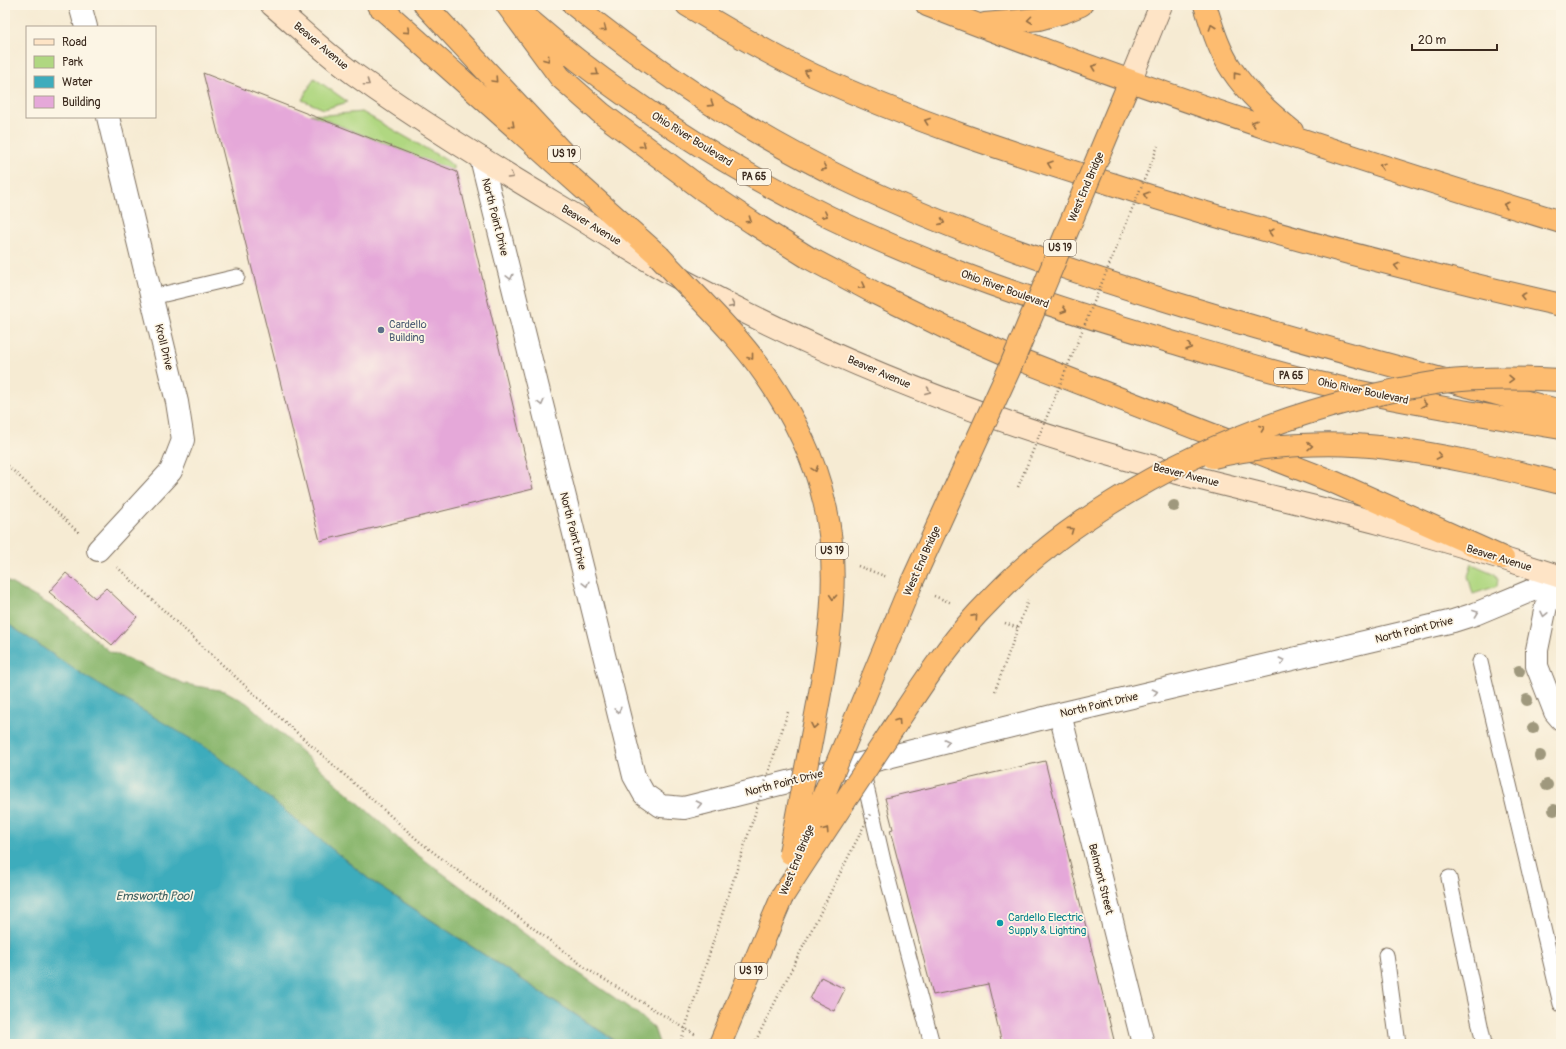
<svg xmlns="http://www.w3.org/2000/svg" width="1566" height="1049" font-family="Pangolin,sans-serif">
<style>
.green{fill:#b0d781;stroke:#768050}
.forest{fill:#8cb86f;stroke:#647146}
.water{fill:#3eacbc;stroke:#3c6b6d}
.building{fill:#e5a8d9}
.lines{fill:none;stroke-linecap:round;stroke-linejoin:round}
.lane-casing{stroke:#7c6e5d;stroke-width:17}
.street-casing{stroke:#7c6e5d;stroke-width:24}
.secondary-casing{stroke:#7c6e5d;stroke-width:24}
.highway-casing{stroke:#7c6e5d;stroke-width:24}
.path{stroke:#7c6e5d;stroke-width:2.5;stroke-dasharray:1 3;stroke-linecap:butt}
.lane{stroke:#fff;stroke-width:15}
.street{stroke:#fff;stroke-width:22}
.secondary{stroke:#fee4c6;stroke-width:22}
.highway{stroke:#fdbc70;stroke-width:22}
.highway-bridge-casing{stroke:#7c6e5d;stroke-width:24;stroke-linecap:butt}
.path-bridge{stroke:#7c6e5d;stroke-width:2.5;stroke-dasharray:1 3;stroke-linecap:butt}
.highway-bridge{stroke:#fdbc70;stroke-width:22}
.tree{fill:#9f987d}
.oneway{stroke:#926c43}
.oneway2{stroke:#9c8772}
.oneway3{stroke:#a79f9a}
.service-dot{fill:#5c6f8a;stroke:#fcf5e5;stroke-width:1.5}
.culture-dot{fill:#0f9aa8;stroke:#fcf5e5;stroke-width:1.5}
.labels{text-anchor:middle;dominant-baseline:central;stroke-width:3.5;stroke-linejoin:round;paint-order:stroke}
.shield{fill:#fcf5e5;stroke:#75675a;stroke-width:1}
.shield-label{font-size:10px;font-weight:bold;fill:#3b2a1e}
.street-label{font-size:11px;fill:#3b2a1e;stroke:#fcf5e5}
.service-label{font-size:11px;fill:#4e5e75;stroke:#fcf5e5;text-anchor:start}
.culture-label{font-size:11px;fill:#0d838f;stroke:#fcf5e5;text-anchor:start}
.water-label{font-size:12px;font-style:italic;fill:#3c5e5d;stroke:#fcf5e5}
</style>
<rect width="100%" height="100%" fill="#fcf5e5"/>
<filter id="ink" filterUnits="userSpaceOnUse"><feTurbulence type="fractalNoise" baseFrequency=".025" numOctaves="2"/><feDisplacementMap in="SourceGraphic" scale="8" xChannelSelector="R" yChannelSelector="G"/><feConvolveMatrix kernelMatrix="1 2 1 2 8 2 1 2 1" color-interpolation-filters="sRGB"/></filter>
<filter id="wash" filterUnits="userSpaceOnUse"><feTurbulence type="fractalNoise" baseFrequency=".012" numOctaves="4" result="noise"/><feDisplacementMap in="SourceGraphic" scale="16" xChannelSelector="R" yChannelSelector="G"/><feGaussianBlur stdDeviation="0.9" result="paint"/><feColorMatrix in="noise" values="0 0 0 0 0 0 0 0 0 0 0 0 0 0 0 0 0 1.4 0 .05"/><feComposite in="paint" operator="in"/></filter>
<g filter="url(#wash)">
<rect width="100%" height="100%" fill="#f6ebd3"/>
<path class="green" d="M314,78L348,102L324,109L302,100Z
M362,112L446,160L453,166V171L310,114L326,115Z
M1472,564L1495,574L1498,579L1497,586L1473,594L1468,576Z"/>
<path class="forest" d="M5,580L64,613L109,651L185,684L225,691L247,703L411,850L567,965L638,1014L654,1028L659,1043L658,1044H624L616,1041L370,880L307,829L83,675L5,622Z"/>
<path class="water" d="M5,622L83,675L213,752L370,880L620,1044H5Z"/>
<g id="blocks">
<path class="building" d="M203,73L457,172L533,489L320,541Z
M66,573L95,598L106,588L137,617L112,645L49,592Z
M1045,761L1115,1044H1002L988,984L933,995L890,830L893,829L885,798Z
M821,977L845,989L834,1011L810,999Z"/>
</g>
</g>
<g filter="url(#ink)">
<use href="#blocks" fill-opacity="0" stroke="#7c6e5d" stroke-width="1"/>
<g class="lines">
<defs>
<path id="lane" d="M152,297L237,277
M1480,662L1561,1004
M862,769L883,861L932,1044
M1449,878L1484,1044
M1386,955L1398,1044"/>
<path id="street" d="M80,5L86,27
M481,158L634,776L644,794L661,806L684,808L1060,714L1453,621L1475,614L1561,578
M98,550L171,471L183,440L177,402L108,117
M1561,579L1546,606L1537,650V666L1555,712L1561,719
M1060,714L1143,1044"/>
<path id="secondary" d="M272,5C299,28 325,53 354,74C418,120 485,161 553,202C597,228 642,259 688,283C812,349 950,406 1084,447C1182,477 1283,498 1383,524C1443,539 1502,558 1561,577
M1130,81L1161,5"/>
<path id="highway" d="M378,5L659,256
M425,5L563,153
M507,5L560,77L601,113L702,189L753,223L809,258L877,294L946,328L1008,355L1336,483L1503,558
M574,5C658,73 749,133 846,180C957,233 1074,273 1191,308C1313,345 1437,378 1561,411
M687,5C728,30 769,54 813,75C910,120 1013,153 1115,185C1262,232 1411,271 1561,305
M927,5C1135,87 1348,157 1561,222
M1205,5C1212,27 1219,51 1232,70C1248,94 1270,113 1292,131
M527,18C545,33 562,48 580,62C657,121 741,174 829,217C935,268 1046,305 1158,338C1216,355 1274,373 1333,386C1408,403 1485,415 1561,428
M985,24L1039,19L1064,12L1081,5
M1111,126L1130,81
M720,1044L782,897"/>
</defs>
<use href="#lane" class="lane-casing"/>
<use href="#street" class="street-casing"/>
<use href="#secondary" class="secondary-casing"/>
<use href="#highway" class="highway-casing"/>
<path class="path" d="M5,463L79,533
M858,566L887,577
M117,567L268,707L420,842L587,969L696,1035
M934,596L952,603
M1005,623L1018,628
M995,691L1028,600"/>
<use href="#lane" class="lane"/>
<use href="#street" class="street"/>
<use href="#secondary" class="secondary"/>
<use href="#highway" class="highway"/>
<defs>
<path id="highway-bridge" d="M659,256C695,295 736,332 766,376C792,414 814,456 824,501C842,574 829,647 815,720C807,764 798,808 790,853
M1213,457C1265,444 1335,441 1388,448C1447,455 1504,469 1561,483
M801,850L912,582L1009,370L1111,126
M782,897C816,844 851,792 886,739C915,696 942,652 977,614C999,591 1021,568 1046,549C1066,532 1089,517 1111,503C1187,455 1267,422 1353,400C1382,393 1412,386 1441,382C1481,377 1521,378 1561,380"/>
</defs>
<use href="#highway-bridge" class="highway-bridge-casing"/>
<path class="path-bridge" d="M1018,487L1158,146
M680,1044L788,712
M754,1044L871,812"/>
<use href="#highway-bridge" class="highway-bridge"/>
</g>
<g class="tree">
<circle cx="1174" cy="506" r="6"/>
<circle cx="1519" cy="671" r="6"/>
<circle cx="1527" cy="700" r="6"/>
<circle cx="1533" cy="728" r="6"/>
<circle cx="1540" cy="756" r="6"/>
<circle cx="1547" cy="785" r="6"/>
<circle cx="1554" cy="810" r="6"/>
</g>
<defs><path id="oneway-chevron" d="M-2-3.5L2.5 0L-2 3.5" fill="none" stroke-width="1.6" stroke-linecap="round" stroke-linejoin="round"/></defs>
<g class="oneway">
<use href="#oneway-chevron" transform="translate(1030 20) rotate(173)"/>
<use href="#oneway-chevron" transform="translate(1212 27) rotate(-109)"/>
<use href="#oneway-chevron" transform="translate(604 29) rotate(38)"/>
<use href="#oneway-chevron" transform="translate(407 31) rotate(42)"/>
<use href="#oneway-chevron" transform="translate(547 59) rotate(54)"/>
<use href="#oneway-chevron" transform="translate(1094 67) rotate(-160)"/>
<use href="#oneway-chevron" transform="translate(807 72) rotate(-153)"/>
<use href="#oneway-chevron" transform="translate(596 73) rotate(36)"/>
<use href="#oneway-chevron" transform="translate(1236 75) rotate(-128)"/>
<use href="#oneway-chevron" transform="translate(495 80) rotate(47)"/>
<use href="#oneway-chevron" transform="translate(711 104) rotate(33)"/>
<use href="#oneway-chevron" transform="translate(927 121) rotate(-160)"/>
<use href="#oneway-chevron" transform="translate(1254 123) rotate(-161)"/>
<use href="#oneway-chevron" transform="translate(512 125) rotate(42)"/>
<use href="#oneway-chevron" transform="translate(643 145) rotate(37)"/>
<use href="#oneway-chevron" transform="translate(1050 164) rotate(-161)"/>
<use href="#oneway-chevron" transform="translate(1382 166) rotate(-162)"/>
<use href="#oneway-chevron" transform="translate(824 168) rotate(27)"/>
<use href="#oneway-chevron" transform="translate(1146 195) rotate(-162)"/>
<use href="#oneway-chevron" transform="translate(1506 205) rotate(-163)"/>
<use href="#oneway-chevron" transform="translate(825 215) rotate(27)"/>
<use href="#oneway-chevron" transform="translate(749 220) rotate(34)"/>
<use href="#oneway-chevron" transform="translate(942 222) rotate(22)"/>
<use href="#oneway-chevron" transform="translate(1271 232) rotate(-164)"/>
<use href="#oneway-chevron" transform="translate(1397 266) rotate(-166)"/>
<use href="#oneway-chevron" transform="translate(862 286) rotate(28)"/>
<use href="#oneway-chevron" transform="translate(1523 296) rotate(-167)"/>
<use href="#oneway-chevron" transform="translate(1064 310) rotate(18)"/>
<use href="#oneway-chevron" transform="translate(1189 347) rotate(16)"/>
<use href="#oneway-chevron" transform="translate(751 357) rotate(52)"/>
<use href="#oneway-chevron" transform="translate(1511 379) rotate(1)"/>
<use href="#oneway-chevron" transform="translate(1424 404) rotate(11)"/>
<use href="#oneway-chevron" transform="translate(1262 428) rotate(-21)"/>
<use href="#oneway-chevron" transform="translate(1310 446) rotate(-1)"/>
<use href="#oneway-chevron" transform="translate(1439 456) rotate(11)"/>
<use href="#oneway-chevron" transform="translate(815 469) rotate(70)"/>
<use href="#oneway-chevron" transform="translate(1071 530) rotate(-36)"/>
<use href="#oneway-chevron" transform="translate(833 597) rotate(94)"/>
<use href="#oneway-chevron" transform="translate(975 617) rotate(-48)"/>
<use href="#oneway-chevron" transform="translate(898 721) rotate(-57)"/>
<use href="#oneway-chevron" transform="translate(814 726) rotate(101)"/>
<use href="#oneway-chevron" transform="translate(826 830) rotate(-57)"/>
</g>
<g class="oneway2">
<use href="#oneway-chevron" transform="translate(367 83) rotate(35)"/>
<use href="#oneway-chevron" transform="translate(511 176) rotate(31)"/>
<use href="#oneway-chevron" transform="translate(732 305) rotate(27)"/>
<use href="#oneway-chevron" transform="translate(928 391) rotate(22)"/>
</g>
<g class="oneway3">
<use href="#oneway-chevron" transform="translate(510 277) rotate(76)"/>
<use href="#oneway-chevron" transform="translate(541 403) rotate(76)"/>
<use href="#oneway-chevron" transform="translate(586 584) rotate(76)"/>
<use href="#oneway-chevron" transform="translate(1476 613) rotate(-20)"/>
<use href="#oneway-chevron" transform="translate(1544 614) rotate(102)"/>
<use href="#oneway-chevron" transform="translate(1282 661) rotate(-13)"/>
<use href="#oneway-chevron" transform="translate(1155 692) rotate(-13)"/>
<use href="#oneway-chevron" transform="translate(618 710) rotate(76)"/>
<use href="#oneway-chevron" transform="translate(947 742) rotate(-14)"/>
<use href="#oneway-chevron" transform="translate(699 804) rotate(-14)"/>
</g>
</g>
<circle class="service-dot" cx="381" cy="330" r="4"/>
<circle class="culture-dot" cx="1000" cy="923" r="4"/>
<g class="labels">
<g class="shield">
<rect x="548" y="146" width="32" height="16" rx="3"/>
<rect x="737" y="169" width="34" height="16" rx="3"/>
<rect x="1044" y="240" width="32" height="16" rx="3"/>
<rect x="1274" y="368" width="34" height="16" rx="3"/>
<rect x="816" y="543" width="32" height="16" rx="3"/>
<rect x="735" y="963" width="32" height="16" rx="3"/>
</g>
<g class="shield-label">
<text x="564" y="154">US 19</text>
<text x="754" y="177">PA 65</text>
<text x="1060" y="248">US 19</text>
<text x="1291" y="376">PA 65</text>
<text x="832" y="551">US 19</text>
<text x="751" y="971">US 19</text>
</g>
<g class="street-label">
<text transform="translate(321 46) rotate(40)">Beaver Avenue</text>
<text transform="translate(692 139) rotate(32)">Ohio River Boulevard</text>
<text transform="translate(1086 187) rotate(-67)">West End Bridge</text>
<text transform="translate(495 217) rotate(76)">North Point Drive</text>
<text transform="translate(591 225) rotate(31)">Beaver Avenue</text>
<text transform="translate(1005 289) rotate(20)">Ohio River Boulevard</text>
<text transform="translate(164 347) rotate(76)">Kroll Drive</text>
<text transform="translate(879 372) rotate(23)">Beaver Avenue</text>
<text transform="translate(1363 391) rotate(12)">Ohio River Boulevard</text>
<text transform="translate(1186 475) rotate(14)">Beaver Avenue</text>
<text transform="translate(573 531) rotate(76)">North Point Drive</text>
<text transform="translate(1499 558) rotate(17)">Beaver Avenue</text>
<text transform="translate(922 561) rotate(-66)">West End Bridge</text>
<text transform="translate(1414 630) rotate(-14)">North Point Drive</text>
<text transform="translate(1099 705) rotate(-13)">North Point Drive</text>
<text transform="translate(784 783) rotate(-14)">North Point Drive</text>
<text transform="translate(797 860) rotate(-68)">West End Bridge</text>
<text transform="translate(1101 879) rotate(76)">Belmont Street</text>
</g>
<g class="service-label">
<text x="389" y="324">Cardello<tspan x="389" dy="13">Building</tspan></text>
</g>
<g class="culture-label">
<text x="1008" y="917">Cardello Electric<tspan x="1008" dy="13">Supply &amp; Lighting</tspan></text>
</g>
<g class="water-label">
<text x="154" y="896">Emsworth Pool</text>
</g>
</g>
<rect width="1566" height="1049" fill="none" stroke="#fcf5e5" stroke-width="20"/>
<rect x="26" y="26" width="130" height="92" fill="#fcf5e5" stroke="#afa495"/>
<rect x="34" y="39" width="20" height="6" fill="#fee4c6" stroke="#afa495"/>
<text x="62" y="46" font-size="12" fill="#3b2a1e">Road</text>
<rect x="34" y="56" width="20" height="12" fill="#b0d781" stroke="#afa495"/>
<text x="62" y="66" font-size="12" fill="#3b2a1e">Park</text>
<rect x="34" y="76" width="20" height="12" fill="#3eacbc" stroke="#afa495"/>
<text x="62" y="86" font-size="12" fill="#3b2a1e">Water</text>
<rect x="34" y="96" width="20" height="12" fill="#e5a8d9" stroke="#afa495"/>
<text x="62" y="106" font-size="12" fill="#3b2a1e">Building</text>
<path d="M1412 44v6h85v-6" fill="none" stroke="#3b2a1e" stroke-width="2"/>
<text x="1418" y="44" font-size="12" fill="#3b2a1e" stroke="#fcf5e5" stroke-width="3" paint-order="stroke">20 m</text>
</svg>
